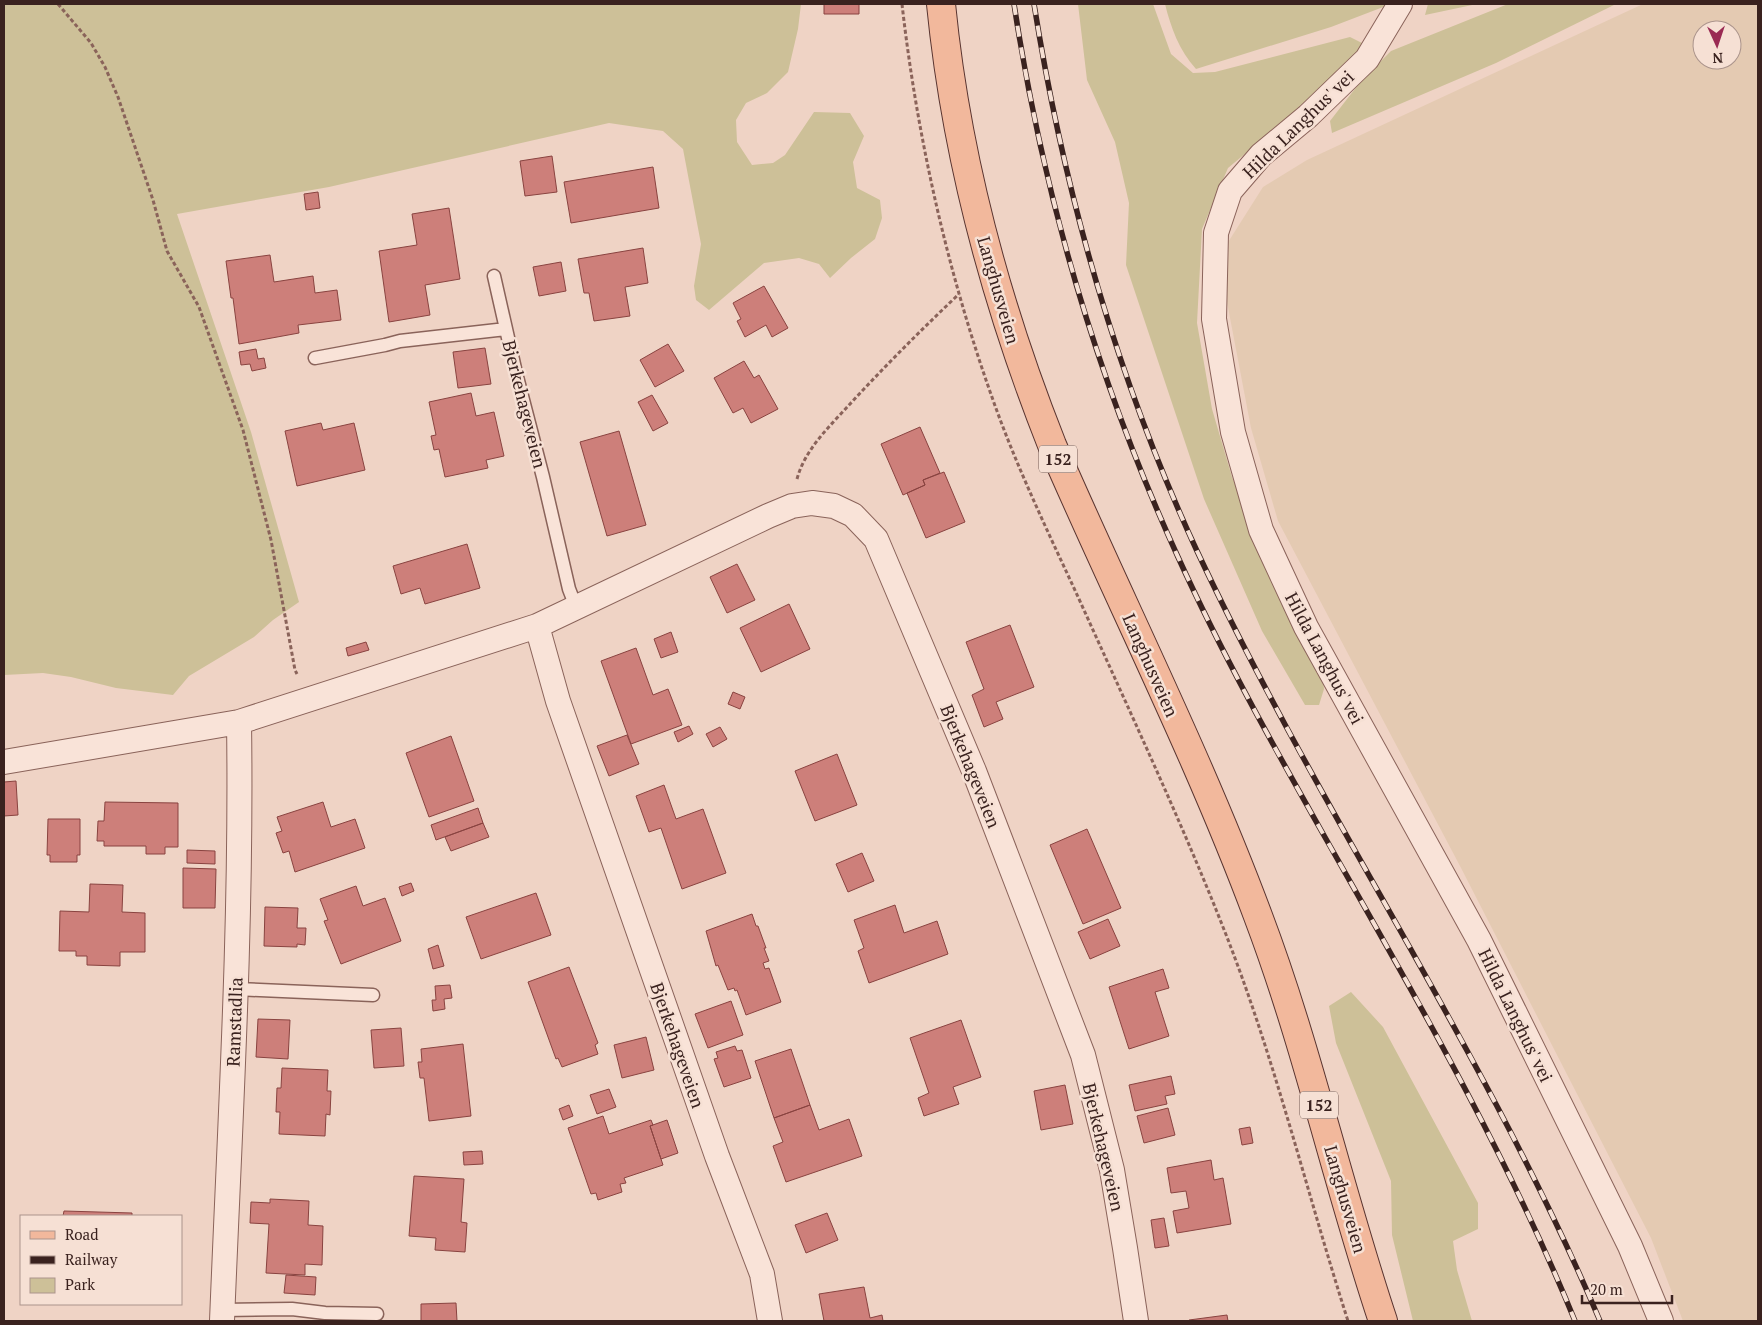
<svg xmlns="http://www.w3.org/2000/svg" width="1762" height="1325" font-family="'PT Serif',serif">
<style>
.farmland{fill:#e4cab2;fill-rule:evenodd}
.green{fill:#cdc098}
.building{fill:#cd7f7a;stroke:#894340}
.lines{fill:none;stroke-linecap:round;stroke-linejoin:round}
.service-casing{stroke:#8a635a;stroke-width:15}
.minor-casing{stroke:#8a635a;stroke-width:26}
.primary-casing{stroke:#58332f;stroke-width:30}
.path{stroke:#8a635a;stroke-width:3;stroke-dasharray:4 2.5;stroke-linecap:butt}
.service{stroke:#f9e3d8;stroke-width:12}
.minor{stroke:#f9e3d8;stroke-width:24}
.primary{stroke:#f2b89c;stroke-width:28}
.rail-casing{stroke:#3a221f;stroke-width:5.5}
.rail{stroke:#f6e0d4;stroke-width:4;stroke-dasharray:11;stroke-linecap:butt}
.labels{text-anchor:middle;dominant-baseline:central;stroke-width:5;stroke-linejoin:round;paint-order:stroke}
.shield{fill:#f6e0d4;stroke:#725b55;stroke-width:1}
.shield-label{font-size:16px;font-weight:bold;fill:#3a221f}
.street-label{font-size:18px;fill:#3a221f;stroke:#f6e0d4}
</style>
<rect width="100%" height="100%" fill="#efd3c5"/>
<path class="farmland" d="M1643,4H1758V1321H1683L1651,1238L1460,866L1278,521L1251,428L1227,302L1225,247L1263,187L1307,160ZM1702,30H1732V60H1702Z"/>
<path class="green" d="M4,4H801L798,29L788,72L767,93L746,103L736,120L737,142L752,165L773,163L785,155L814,112L850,113L864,136L853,162L857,188L880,200L882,218L875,239L851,258L830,278L819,264L799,258L764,263L709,310L696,300L694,286L701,244L683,149L663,131L609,123L329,187L177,214L251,432L299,602L273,620L254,637L189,676L173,695L116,688L71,677L43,673L4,675Z
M1078,4H1153L1171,54L1193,73L1215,72L1350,37L1366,45L1282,123L1228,168L1202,229L1197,323L1212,409L1232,477L1278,587L1322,668L1324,689L1319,705H1305L1262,631L1204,499L1126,265L1129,203L1115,142L1087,80Z
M1165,4H1391L1331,27L1196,69C1179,50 1171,28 1165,4Z
M1428,4H1477L1425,15Z
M1508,4H1616L1496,63L1332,133L1330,121L1361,81L1391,51Z
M1351,992L1383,1027L1478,1203V1229L1453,1241L1457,1270L1472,1321H1413L1392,1235L1391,1181L1336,1043L1329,1006Z"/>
<path class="building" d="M824,4H859V14H824Z
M552,156L557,192L525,196L520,161Z
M653,167L659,208L571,223L564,182Z
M318,192L320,208L306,210L304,194Z
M449,208L460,279L425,285L430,315L389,322L379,251L417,245L412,214Z
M643,248L648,283L625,287L630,316L594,321L589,293H584L578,259Z
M270,255L274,282L313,276L315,293L337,290L341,320L298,325L299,333L239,344L233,298H231L226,261Z
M561,262L566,291L539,296L533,267Z
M764,286L788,328L772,337L766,325L745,337L737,321L741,319L733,303Z
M668,344L684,371L655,387L640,360Z
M485,348L491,384L458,388L453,352Z
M256,349L258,359L264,358L266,368L252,371L250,364L241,365L239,352Z
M744,361L754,378L759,375L778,409L751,423L743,408L733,413L714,378Z
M471,393L476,416L494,412L504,456L486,460L488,468L445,477L439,449L434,450L431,436L436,435L429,402Z
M652,395L668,423L653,431L638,402Z
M321,423L323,430L354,423L365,470L297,486L285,431Z
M920,427L940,473L923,480L925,485L903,495L881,444Z
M619,431L646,525L607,536L580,442Z
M944,472L965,522L926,538L907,493L925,485L923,480Z
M467,544L480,588L425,604L420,588L401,594L393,566Z
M737,564L755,600L727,613L710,577Z
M789,604L810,649L761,672L740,628Z
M1010,625L1034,687L996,702L1003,719L984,727L972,695L984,689L966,642Z
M671,632L678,652L661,658L654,639Z
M366,642L369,650L348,656L346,648Z
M636,648L653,695L668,689L682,725L631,744L601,661Z
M733,692L745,697L740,709L728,704Z
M689,726L693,734L678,742L674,732Z
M720,727L727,739L713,747L706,734Z
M627,735L639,764L609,776L597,746Z
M451,736L474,801L429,817L406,753Z
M837,754L857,805L815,821L795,771Z
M16,781L18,815L4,816V782Z
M664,785L676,819L703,809L726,873L682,889L661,828L649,832L636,796Z
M105,802L178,803V847H165V854H146V846H104V841H97L98,821H104Z
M323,802L331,827L355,819L365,848L295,872L289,851L283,853L276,833L282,831L277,817Z
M478,808L483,823L436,840L431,825Z
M48,819H80V855H77V862H50V855H47Z
M483,823L489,837L451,851L445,837Z
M1087,829L1121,908L1083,924L1050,845Z
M187,850L215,851V864L187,863Z
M862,853L874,881L848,892L836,864Z
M183,868L216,869L215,908H183Z
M411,883L414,891L402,896L399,887Z
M90,884L123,885L122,912L145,913V952H120V966L87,965V956H76V951H59L60,911L89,912Z
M356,886L363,906L385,898L401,941L341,964L324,921L328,920L320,899Z
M536,893L551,935L481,959L466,917Z
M895,905L904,933L937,921L948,954L869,983L858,951L864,948L854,920Z
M265,907L298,908L297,928H306L305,945L297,944V947L264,946Z
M752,914L756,926H758L766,948H764L769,961L763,963L765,969L769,968L781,1002L746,1015L737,990L735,991L734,988L728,990L718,965L716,966L706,931Z
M1108,919L1120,946L1090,959L1078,932Z
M438,945L444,966L433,969L428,949Z
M569,967L598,1043L595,1045L598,1054L562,1067L558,1058L556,1059L528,982Z
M1163,969L1169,988L1155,992L1169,1036L1129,1049L1109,987Z
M450,985L452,998L444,999L445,1009L433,1011L432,1000H436L435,986Z
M731,1001L743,1035L708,1048L695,1014Z
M258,1019L290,1020L288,1059L256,1057Z
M961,1020L981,1077L953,1087L959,1104L924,1116L918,1098L929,1093L910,1038Z
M401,1028L404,1066L374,1068L371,1030Z
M646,1037L654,1070L622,1078L614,1045Z
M463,1044L471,1116L429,1121L424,1078H420L418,1062H422L421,1049Z
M735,1046L737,1051L742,1050L751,1078L724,1087L714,1059L718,1058L716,1052Z
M791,1049L810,1105L774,1118L755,1061Z
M282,1068L328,1070L327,1091H331L330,1115L326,1114L325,1136L279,1134L280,1112H276L277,1088H281Z
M1171,1076L1175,1094L1165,1096L1167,1104L1135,1111L1129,1085Z
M1065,1085L1073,1124L1041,1130L1034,1091Z
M609,1089L616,1107L597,1114L590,1095Z
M569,1105L573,1116L563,1120L559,1109Z
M810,1105L819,1130L849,1119L862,1156L786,1182L773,1146L783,1142L774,1118Z
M1168,1108L1175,1135L1144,1143L1137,1116Z
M603,1116L609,1134L651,1120L653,1125L650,1126L663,1165L624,1178L626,1183L620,1184L622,1192L598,1200L596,1193L591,1194L568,1128Z
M667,1120L678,1153L661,1159L650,1126Z
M1250,1127L1253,1143L1242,1145L1239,1129Z
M482,1151L483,1164L464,1165L463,1152Z
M1211,1160L1214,1180L1223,1178L1231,1224L1177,1233L1173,1211L1189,1208L1186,1191L1171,1193L1167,1168Z
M414,1176L464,1179L461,1222L467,1223L465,1252L435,1250L436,1238L409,1236Z
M270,1199L309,1201L308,1225L323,1226L322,1265L305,1264V1275L266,1273L269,1224L250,1223L251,1202L270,1203Z
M64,1211L132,1213V1216H63Z
M827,1213L838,1240L806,1253L795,1225Z
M1164,1218L1169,1246L1155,1248L1151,1220Z
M286,1275L316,1277L315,1295L284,1293Z
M864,1287L870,1318L882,1315L883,1321H824L819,1294Z
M456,1303L457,1321H421V1304Z
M1227,1315L1228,1321H1189V1320Z"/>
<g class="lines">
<defs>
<path id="service" d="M494,276L516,373L543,477L569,589L576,607
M315,358L385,345L400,341L506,329
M236,989L373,995
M222,1310L292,1309L325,1313L377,1314"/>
<path id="minor" d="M1400,4L1367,59L1308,116L1261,155L1230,191L1216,233L1214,319L1233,432L1261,530L1306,627L1479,940L1630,1246L1661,1321
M239,722L537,626
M4,762L239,722C242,922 230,1122 222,1321
M770,1321L762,1274L717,1156L558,701L537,626L768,516L792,506L812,503L834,506L853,515L876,539L974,771L1083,1055L1112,1170L1125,1248L1136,1321"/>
<path id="primary" d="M941,4C956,155 996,304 1052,445C1120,602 1198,755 1258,916C1308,1048 1338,1187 1383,1321"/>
</defs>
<use href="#service" class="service-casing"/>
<use href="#minor" class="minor-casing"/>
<use href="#primary" class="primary-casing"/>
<path class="path" d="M58,4L91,43L105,67L118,97L153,200L167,251L199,307L243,430L271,540L295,670L297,674
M902,4C917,137 948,274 993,400C1017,468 1049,534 1079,599C1128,708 1179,816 1223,927C1274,1055 1306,1190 1348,1321
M797,479C805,449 830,426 850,404C885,366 921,330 959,294"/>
<use href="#service" class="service"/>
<use href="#minor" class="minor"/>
<use href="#primary" class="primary"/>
<defs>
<path id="rail" d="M1014,4C1043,194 1098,382 1178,557C1222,654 1274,747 1326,839C1415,996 1507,1154 1575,1321
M1034,4C1064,192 1117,378 1197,551C1320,814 1487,1053 1600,1321"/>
</defs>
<use href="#rail" class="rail-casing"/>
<use href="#rail" class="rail"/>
</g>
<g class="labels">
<g class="shield">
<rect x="1039" y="445.5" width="38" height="27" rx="4"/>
<rect x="1300" y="1091.5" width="38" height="27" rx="4"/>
</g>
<g class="shield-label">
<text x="1058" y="459">152</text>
<text x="1319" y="1105">152</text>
</g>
<g class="street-label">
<text transform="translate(1298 124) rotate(-44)">Hilda Langhus' vei</text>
<text transform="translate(999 290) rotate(74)">Langhusveien</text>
<text transform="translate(525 404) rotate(76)">Bjerkehageveien</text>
<text transform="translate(1325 658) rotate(62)">Hilda Langhus' vei</text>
<text transform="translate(1151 665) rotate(66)">Langhusveien</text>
<text transform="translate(971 766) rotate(68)">Bjerkehageveien</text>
<text transform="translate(1516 1015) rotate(64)">Hilda Langhus' vei</text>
<text transform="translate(234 1022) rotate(-88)">Ramstadlia</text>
<text transform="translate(678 1045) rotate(71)">Bjerkehageveien</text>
<text transform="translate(1104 1147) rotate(77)">Bjerkehageveien</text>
<text transform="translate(1346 1199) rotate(74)">Langhusveien</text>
</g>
</g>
<rect width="1762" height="1325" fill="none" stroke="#3a221f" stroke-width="10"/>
<rect x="20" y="1215" width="162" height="90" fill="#f6e0d4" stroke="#ab948c"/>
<rect x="30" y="1231" width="25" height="8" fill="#f2b89c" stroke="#ab948c"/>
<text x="65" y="1240" font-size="15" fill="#3a221f">Road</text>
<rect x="30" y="1256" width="25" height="8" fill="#3a221f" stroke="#ab948c"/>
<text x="65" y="1265" font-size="15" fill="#3a221f">Railway</text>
<rect x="30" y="1278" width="25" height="15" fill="#cdc098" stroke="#ab948c"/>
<text x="65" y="1290" font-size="15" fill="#3a221f">Park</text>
<g transform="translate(1717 45) rotate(177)"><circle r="24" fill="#f6e0d4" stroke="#ab948c"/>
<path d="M0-4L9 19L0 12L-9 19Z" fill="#9a2a53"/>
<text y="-8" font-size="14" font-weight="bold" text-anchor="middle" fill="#3a221f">N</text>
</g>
<path d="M1582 1295v8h90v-8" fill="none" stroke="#3a221f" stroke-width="2.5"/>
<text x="1590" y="1295" font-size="15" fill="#3a221f" stroke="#f6e0d4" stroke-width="4" paint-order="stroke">20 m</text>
</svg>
